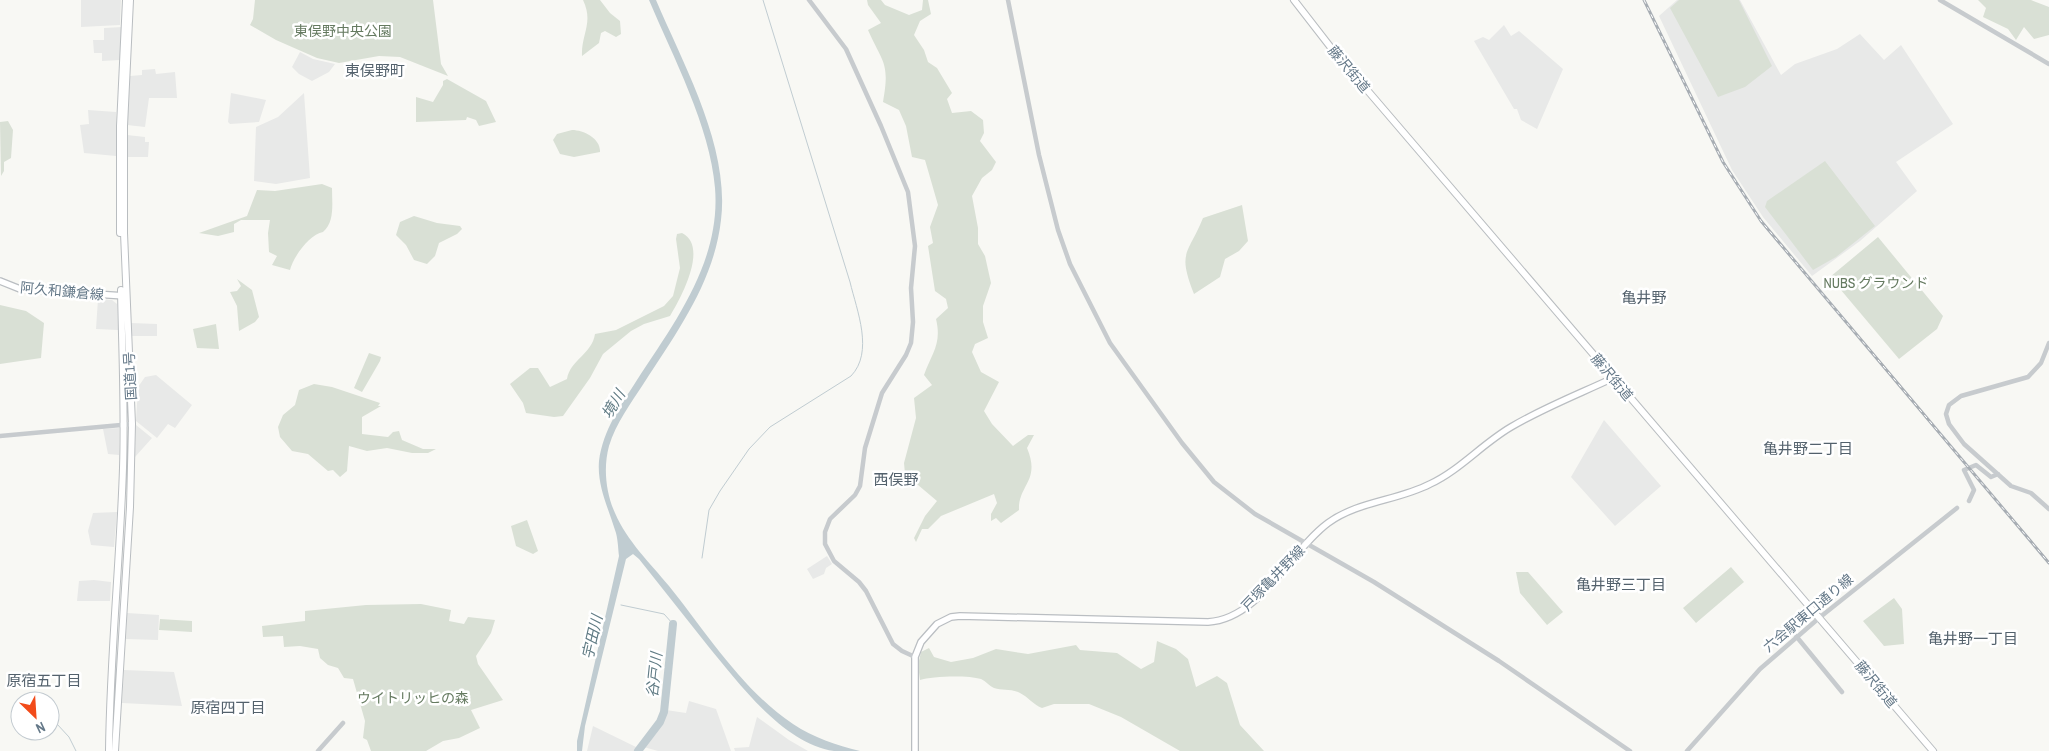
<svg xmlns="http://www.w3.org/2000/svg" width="2049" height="751" font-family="'Archivo Narrow','Noto Sans JP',sans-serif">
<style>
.built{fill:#e8e9e8}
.green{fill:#d9e0d5}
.water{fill:#c0ccd1}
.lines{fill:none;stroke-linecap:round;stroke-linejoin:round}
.stream{stroke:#c0ccd1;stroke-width:1}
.river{stroke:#c0ccd1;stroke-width:8}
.major-casing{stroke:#babec2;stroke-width:8}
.highway-casing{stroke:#b9bdc0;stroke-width:8}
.minor{stroke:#c7cbce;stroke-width:4.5}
.major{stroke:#fff;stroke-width:5.5}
.highway{stroke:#fff;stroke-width:6}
.rail-casing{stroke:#a7adb3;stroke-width:3}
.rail{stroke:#fff;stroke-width:1;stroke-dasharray:4;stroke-linecap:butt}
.labels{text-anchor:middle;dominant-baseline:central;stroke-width:5;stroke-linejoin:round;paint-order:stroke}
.park-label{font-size:14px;fill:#657a60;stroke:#fff}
.street-label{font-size:14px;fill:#647888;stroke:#fff}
.neighbourhood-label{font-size:15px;fill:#53616c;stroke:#fff}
.water-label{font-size:15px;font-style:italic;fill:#607b84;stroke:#fff}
</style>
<rect width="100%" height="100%" fill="#f8f8f4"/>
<path class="built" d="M81,0H121L120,25L81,27Z
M1677,0H1740L1781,75L1795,64L1837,49L1860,34L1884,60L1901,45L1953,124L1896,162L1917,191L1860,241L1812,276L1763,217L1732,170L1659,16Z
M1504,25L1511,36L1519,31L1563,69L1537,129L1521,120L1517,109H1514L1474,41L1483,37L1489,40Z
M122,27L120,60L102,61V53H94L93,40H104V28Z
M300,52L313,59L335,64L329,72L312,81L299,74L292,67Z
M155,69L156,74L175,72L177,98H149L145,127L127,125L130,76L142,75V70Z
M231,93L266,100L259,122L230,124L228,122Z
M304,93L310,178L276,184L254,181L256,127L278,117Z
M88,110L116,112V156L84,153L80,125L89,124Z
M127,135L145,137V142H149L148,157H127Z
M98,299L112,300L117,304L118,330L96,329Z
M131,323L157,324V336H132Z
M156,375L192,405L175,428L168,424L157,438L136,421L138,387L145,377Z
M1604,420L1661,486L1615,526L1571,477Z
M136,425L152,438L135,457Z
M119,428V455L108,454L103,429Z
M117,512L114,547L91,545L88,531L93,513Z
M827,556L832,564L826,568L824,574L813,579L807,569Z
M94,580L111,582L110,601H77L79,581Z
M127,613L159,615L158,640L126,639Z
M124,670L174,672L182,706L122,703Z
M689,701L716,709L731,751H658L640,746L660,722L666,710L686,713Z
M757,717L789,740L808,751H735L734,748L749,747Z
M593,726L636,747L635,751H587Z"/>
<path class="green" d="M255,0H433L441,64L448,76L400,57L379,56L339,63L317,58L276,40L250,25L253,19Z
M583,0H600L610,13L620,21L621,34L616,37L605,31L601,33L599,43L582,56C581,34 594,23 583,0Z
M867,0H881L885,5L909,15L922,10L923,0H928L931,14L920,21L914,35L924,50L928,62L937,68L952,93L947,99L952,113L971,111L983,120L984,133L980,141L996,162L992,170L982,178L972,196L978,228V244L985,256L991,283L983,306V322L988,338L975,344L972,352L981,372L999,382L984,411L992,424L1013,446L1028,435H1034L1027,448C1041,481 1018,485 1019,510L1001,523L996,518L991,521V514L997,503L994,494L941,516L928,529H922L916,542L914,538L925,516L937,501L905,474L904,463L916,418L914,398L932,385L924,375C932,353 942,344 936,319L948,308L946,299L935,291L928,246L933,243L930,227L938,205L925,160L912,157L906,126L899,110L883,102C890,62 883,64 868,30L881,23L868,5Z
M1679,0H1739L1772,66L1745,87L1718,97L1670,8Z
M1978,0H2031L2049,7V35L2034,39L2024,27L2016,40L2008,29L1983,17L1986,8Z
M447,79L486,101L496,122L479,126L476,120L467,117L466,120L416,122V97L433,102L443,85V81Z
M8,121L13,130L11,158L4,162V171L1,176L0,122Z
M572,130C584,130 601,139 600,152L574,157L560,154L553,140L557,134Z
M1825,161L1875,226L1836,257L1813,270L1765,207L1767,201Z
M322,184L332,188C332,203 335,222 323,232C310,234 293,257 290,270L272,265L277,256L269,252L268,233L270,220H241L234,224V232L218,236L199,233L247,216L257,190L275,191Z
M1242,205L1248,241L1239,251L1225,259L1220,277L1194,294C1177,251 1188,255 1203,218Z
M414,216L437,223L460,226L462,229L457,234L439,243L435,256L427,264L414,260L406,245L396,235L400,222Z
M682,233C709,246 681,298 670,316L644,324L631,331L603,354L590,378L563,416L554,417L526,413L523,403L510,384L530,368H538L550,387L567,379C570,360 592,354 595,334L616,330L664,306L673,296L680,268L676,239L677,234Z
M1878,237L1943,316L1937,329L1899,359L1830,277Z
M237,279L252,290L259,317L255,322L239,331L237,306L230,292L237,291L241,286Z
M0,305L26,311L44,323L41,358L0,364Z
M216,324L219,349L197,348L193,329Z
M369,353L381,357L380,361L362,392L354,388Z
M314,384L332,387L380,403L378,406H381L362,417V434L388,437L393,432L399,431L402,440L423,449H436L428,453H412L387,448L367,451L349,446L347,471L340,477L333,470L328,471L308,454L292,451L280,437L278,427L283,415L295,405L299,390Z
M527,520L538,551L533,554L516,546L511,526Z
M1731,567L1744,582L1696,623L1683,608Z
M1516,572H1528L1563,612L1547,625L1520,593Z
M1894,598L1902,609L1904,644L1884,646L1863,621Z
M421,604L451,610L449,621L464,624L468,617L495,620L491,633L476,656L478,664L503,700L471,710L480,728L459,738L443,741L426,751H371L367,740L363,738L365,721L353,679L344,678L338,668L328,665L320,658L318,649L300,646L284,647L283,636L263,637L262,626L305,621V611L366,605Z
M160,619L192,621V632L159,630Z
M1157,641L1176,649L1188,659L1196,687L1217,676L1227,683L1240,725L1264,751H1180L1121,717L1089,704H1054L1042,708C1034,705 1028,697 1020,693C1010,688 1002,691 994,688C989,686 986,681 981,679C968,675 932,676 920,680L918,665L921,652L929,648L934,657L951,662L973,658L996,649L1028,654L1076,645L1080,650L1117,653L1141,669L1154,662Z"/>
<path class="water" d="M649,0H656C684,66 730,147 721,220C714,282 677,332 644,383C631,403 616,423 609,446C603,468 606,493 615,513C627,541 650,563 669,586C706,632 743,691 793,724C814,738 836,745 860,751C852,751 842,751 834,751C783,744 738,682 708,646C685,617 662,588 639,559L633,554L626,559L585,726L582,751H577V741L619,556C618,548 618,538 615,530C608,507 597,486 599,461C603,430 621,405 637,380C675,322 721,261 715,188C710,126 673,57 649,0Z"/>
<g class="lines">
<path class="stream" d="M702,558L709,510L720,491L749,449L770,427L851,376C874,352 857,311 850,282L763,0
M621,605L664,614L673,624
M50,723L55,722
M57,724L69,737L76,751"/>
<path class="river" d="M638,751L660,722L664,712L673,624"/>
<defs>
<path id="major" d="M0,281L20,289L125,296
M915,751V657L921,642L937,624L951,617L960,616L1208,622C1260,619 1289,552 1328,523C1358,501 1397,501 1430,484C1460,470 1482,444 1511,427C1543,408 1579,394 1613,378"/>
<path id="highway" d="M1294,0L1332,49L1933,751
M120,233V126L126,0
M109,751C110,656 120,562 123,468C125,409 122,350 121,290
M115,751L130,507L132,424L124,233V126L130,0"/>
</defs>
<use href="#major" class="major-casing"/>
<use href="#highway" class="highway-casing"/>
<path class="minor" d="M809,0L846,49L881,126L908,192L915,246L911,288L913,322L911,343L906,355L882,393L865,448L860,486L855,495L830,519L825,532V544L834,561L859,582L866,591L893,644L902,651L915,657
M1008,0L1039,155L1058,230L1070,264L1110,343L1182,443L1214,482L1255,514L1374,582L1499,661L1630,751
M1940,0L2049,64
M2049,343L2041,363L2028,377L1961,396L1949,405L1946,414L1949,424L1964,444L2011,486L2031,493L2049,509
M0,436L132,424
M1969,501L1974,490L1964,470L1976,465L1991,477L1998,474
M1796,636L1842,692
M318,751L343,723
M1687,751L1760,669L1819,618L1957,508"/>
<use href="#major" class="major"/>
<use href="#highway" class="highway"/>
<defs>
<path id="rail" d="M1644,0L1723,162L1761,221L2049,563"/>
</defs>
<use href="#rail" class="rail-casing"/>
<use href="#rail" class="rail"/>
</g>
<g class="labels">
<g class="park-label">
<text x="343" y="31">東俣野中央公園</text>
<text x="1876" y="283">NUBS グラウンド</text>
<text x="413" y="698">ウイトリッヒの森</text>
</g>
<g class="street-label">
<text transform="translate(1349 69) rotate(50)">藤沢街道</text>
<text transform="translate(62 291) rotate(5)">阿久和鎌倉線</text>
<text transform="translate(130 376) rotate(-93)">国道1号</text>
<text transform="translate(1612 377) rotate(50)">藤沢街道</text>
<text transform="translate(1273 578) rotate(-46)">戸塚亀井野線</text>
<text transform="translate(1808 613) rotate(-40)">六会駅東口通り線</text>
<text transform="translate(1876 684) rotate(50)">藤沢街道</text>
</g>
<g class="neighbourhood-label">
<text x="375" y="70">東俣野町</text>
<text x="1644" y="297">亀井野</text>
<text x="1808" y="448">亀井野二丁目</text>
<text x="896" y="479">西俣野</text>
<text x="1621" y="584">亀井野三丁目</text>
<text x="1973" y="638">亀井野一丁目</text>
<text x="44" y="680">原宿五丁目</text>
<text x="228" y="707">原宿四丁目</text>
</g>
<g class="water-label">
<text transform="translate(613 404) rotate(-59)">境川</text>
<text transform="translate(592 637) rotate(-77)">宇田川</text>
<text transform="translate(654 675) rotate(-84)">谷戸川</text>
</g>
</g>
<g transform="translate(35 716) rotate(155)"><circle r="24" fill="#ffffff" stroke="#c1c9cf"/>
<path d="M0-4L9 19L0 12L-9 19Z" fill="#f24b1a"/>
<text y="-8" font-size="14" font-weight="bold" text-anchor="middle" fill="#647888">N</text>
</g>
</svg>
